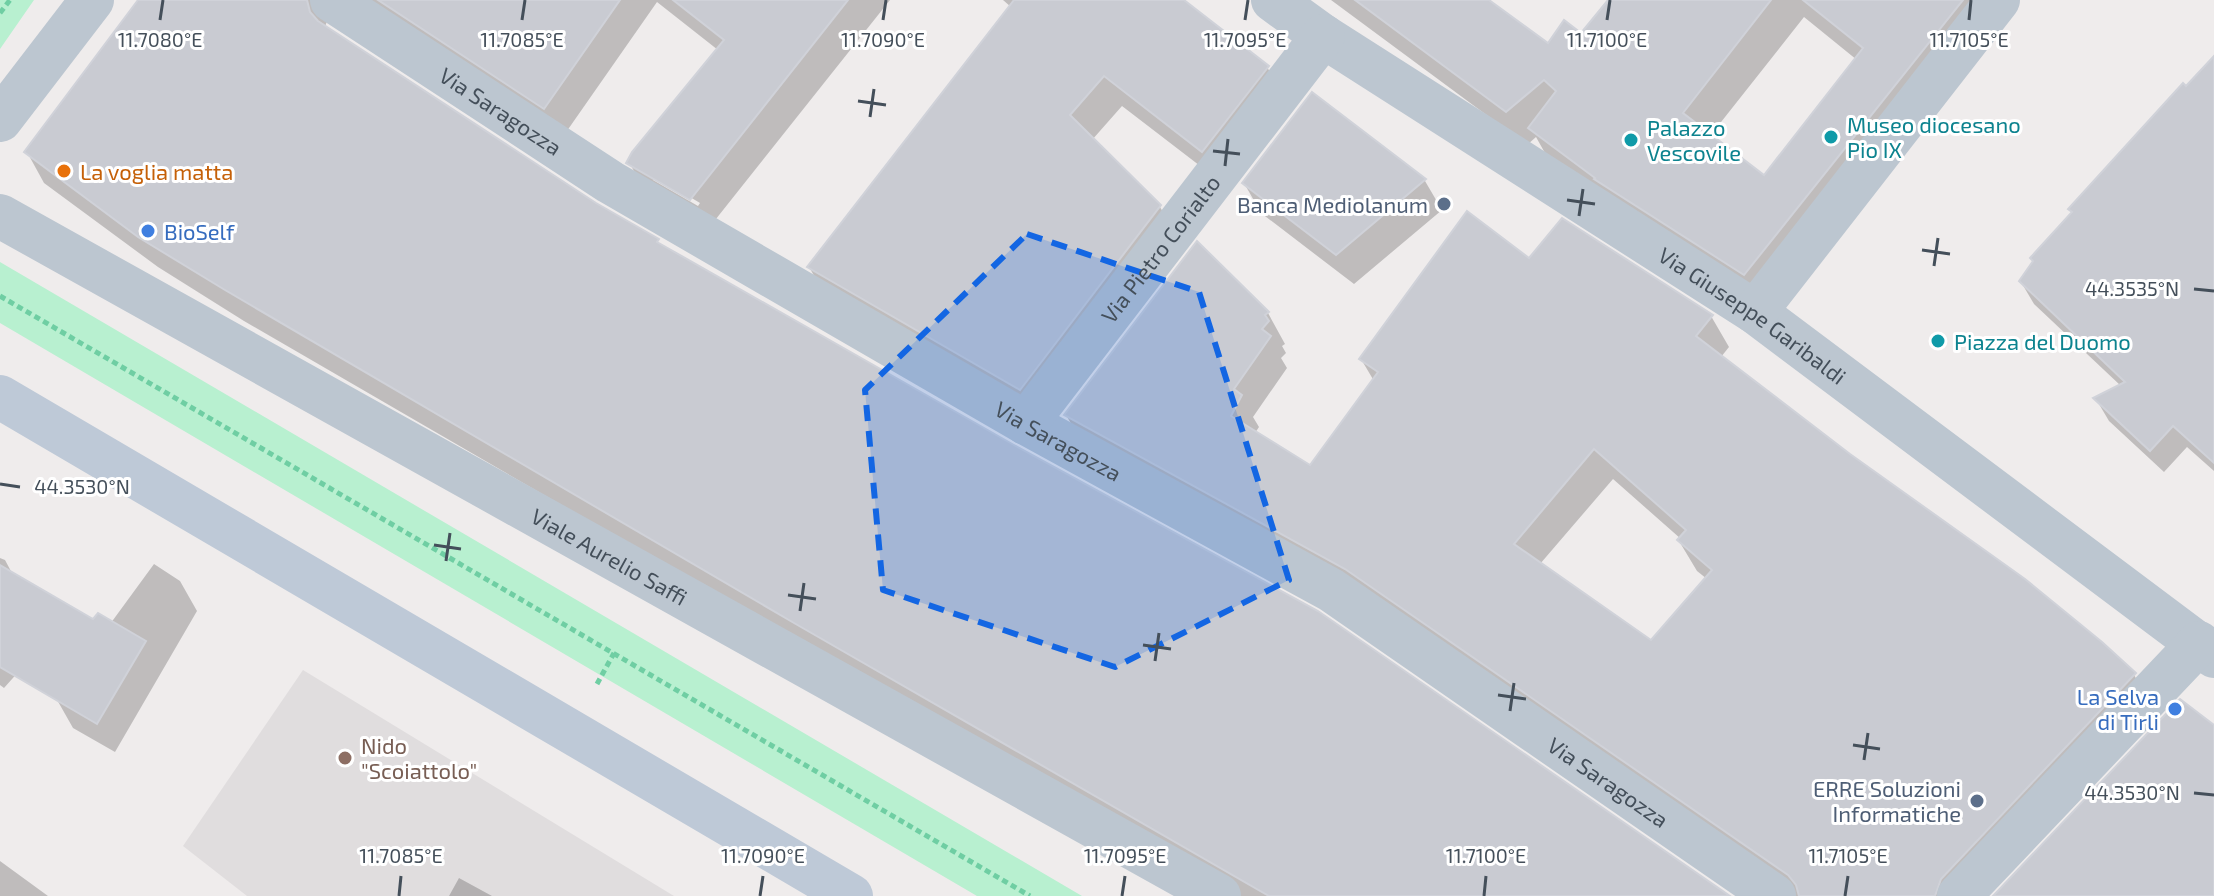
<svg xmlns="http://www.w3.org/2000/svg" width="2214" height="896" font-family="'Exo 2',sans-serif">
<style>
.education{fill:#e0ddde}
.green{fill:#b8f0d0}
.shadow{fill:#0003;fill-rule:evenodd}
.building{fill:#c9cbd2;stroke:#d0d2d9;stroke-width:2;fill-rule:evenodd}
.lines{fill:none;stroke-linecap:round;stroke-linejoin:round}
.path{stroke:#6fcea3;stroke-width:5;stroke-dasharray:6 4;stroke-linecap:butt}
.street{stroke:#bcc6d0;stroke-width:44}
.secondary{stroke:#bec9d7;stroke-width:44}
.marked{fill:#1366e3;fill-opacity:0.2;stroke:#1366e3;stroke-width:6;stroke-dasharray:16 10;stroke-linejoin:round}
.ticks{fill:none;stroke:#444f5a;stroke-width:3}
.culture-dot{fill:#0f9aa8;stroke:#fff;stroke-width:3}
.food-dot{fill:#e8710a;stroke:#fff;stroke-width:3}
.service-dot{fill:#5c6f8a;stroke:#fff;stroke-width:3}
.shop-dot{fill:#3f7fe0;stroke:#fff;stroke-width:3}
.education-dot{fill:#8d6e63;stroke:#fff;stroke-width:3}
.labels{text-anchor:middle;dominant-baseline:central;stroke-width:6;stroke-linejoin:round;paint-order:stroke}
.street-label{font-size:22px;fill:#444f5a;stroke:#fff}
.culture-label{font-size:22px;fill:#0d838f;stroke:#fff;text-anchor:start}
.food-label{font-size:22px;fill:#c56008;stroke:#fff;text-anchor:start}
.service-label{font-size:22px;fill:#4e5e75;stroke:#fff;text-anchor:end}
.shop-label{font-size:22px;fill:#366cbe;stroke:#fff;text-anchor:start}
.education-label{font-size:22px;fill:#785e54;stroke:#fff;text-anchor:start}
.ticks-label{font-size:20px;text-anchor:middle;fill:#444f5a;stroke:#fff;stroke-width:6;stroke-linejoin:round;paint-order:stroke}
</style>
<rect width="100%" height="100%" fill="#efecec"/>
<path class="education" d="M303,670L674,896H247L183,846Z"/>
<path class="green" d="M0,0H34L0,49Z
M0,262L1082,896H977L0,323Z"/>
<path class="shadow" d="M139,0H890L708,229L646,193L629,162L718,50L657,2L562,138L328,18L325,27L595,205L657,241L660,246L1727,896H1235L244,321L158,267L44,183L27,152ZM653,175L700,203L698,206L653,180Z
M1003,0H1182L1267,67L1285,98L1221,182L1122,106L1092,140L1160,207L1178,238L1038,420L827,298L809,267L1011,7Z
M1331,0H1486L1548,46L1582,35L1610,0H2009L1764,308L1550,162L1536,137L1527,145ZM1804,17L1857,60L1764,177L1710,136Z
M2214,59V471L2187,447L2164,472L2109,421L2096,399L2121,386L2034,304L2021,282Z
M1312,95L1425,181L1442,210L1354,284L1261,213L1244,183Z
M1530,260L1711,316L1729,347L1721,357L2134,675L2152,705L1971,896H1793L1084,446L1066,415L1268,313L1285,344L1282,346L1286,353L1281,358L1287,368L1253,417L1259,427L1255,433L1310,467L1374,381L1361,359ZM1613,479L1681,539L1679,541L1697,571L1707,579L1651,642L1540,564Z
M0,558L5,560L13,575L62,623L4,688L0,685Z
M154,564L180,581L197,611L115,752L73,728L56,698Z
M0,861L48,896H0Z
M459,878L492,896H449Z"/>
<path class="building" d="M138,0H307L310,12L318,21L596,203L659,239L657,242L1014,445L1318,611L1730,896H1269L794,623L225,290L138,237L24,152Z
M378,0H620L544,109Z
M673,0H848L690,200L626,163L632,152L724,40Z
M1014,0H1184L1269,66L1202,152L1104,76L1070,115L1161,205L1020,390L807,267Z
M1355,0H1489L1548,43L1564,20L1581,33L1608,0H1771L1683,113L1764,175L1863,48L1803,0H1963L1744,275L1594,179L1595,178L1528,128L1556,91L1544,80L1506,112Z
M2214,56V463L2173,426L2150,451L2093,398L2125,382L2019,281L2033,261L2030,258L2072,212L2068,209L2183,83L2186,86Z
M1312,92L1426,179L1336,255L1242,183Z
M1467,211L1529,258L1562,218L1713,315L1696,336L1850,454L2025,579L2102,642L2136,673L1941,879L1935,896H1799L1796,885L1788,875L1345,569L1064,415L1197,241L1269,312L1265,315L1269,321L1262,329L1271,336L1234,389L1242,395L1231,416L1310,465L1378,372L1359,359ZM1594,449L1686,530L1677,540L1712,570L1651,640L1514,544Z
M0,565L93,619L98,613L146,641L97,724L0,667Z
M2180,699L2214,725V896H1993Z"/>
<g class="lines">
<path class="path" d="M0,13L10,0
M0,296L1030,896
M597,684L614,653"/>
<g class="street">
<path id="s1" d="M332,0L610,182L1026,423L1331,590L1774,896"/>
<path id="s2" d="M1273,0L1323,36L1755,312L2214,656"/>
<path d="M0,120L92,0"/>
<path id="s3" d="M0,216L1219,896"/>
<path d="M1755,312L1998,0"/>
<path id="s4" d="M1026,423L1323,36"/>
<path d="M1959,896L2199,643"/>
</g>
<path class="secondary" d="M0,397L851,896"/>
</g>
<path class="marked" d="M1027,234L1199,292L1289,580L1115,667L883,590L865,390Z"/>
<path class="ticks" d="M160,20L163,0M522,20L525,0M883,20L886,0M1245,20L1248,0M1607,20L1610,0M1969,20L1971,0M858,101L886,105M870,117L874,89M1213,151L1240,154M1225,166L1228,139M1567,200L1595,204M1579,216L1583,189M1922,250L1950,254M1934,266L1938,238M2194,289L2214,291M0,484L20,487M434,545L461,549M446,561L450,533M788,595L816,599M800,611L804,583M1143,645L1171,649M1155,661L1159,633M1498,695L1526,699M1510,711L1514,683M1853,745L1880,749M1864,760L1868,733M2194,793L2214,795M399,896L401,876M760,896L763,876M1122,896L1125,876M1484,896L1486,876M1845,896L1848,876"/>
<g class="culture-dot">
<circle cx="1831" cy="137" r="8"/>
<circle cx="1631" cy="140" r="8"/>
<circle cx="1938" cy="341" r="8"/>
</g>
<circle class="food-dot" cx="64" cy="171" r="8"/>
<g class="service-dot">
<circle cx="1444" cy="204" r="8"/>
<circle cx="1977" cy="801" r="8"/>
</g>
<g class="shop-dot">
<circle cx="148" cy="231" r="8"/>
<circle cx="2175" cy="709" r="8"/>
</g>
<circle class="education-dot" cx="345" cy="758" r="8"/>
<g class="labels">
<g class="street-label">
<text stroke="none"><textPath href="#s1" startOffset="202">Via Saragozza</textPath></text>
<text stroke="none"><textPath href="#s4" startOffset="220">Via Pietro Corialto</textPath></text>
<text stroke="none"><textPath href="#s2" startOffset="574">Via Giuseppe Garibaldi</textPath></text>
<text stroke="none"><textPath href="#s1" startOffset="850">Via Saragozza</textPath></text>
<text stroke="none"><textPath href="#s3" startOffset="698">Viale Aurelio Saffi</textPath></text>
<text stroke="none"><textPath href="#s1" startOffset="1498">Via Saragozza</textPath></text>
</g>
<g class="culture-label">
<text x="1847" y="124">Museo diocesano<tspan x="1847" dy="25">Pio IX</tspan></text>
<text x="1647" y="127">Palazzo<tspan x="1647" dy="25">Vescovile</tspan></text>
<text x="1954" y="341">Piazza del Duomo</text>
</g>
<g class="food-label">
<text x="80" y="171">La voglia matta</text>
</g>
<g class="service-label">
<text x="1428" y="204">Banca Mediolanum</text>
<text x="1961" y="788">ERRE Soluzioni<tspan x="1961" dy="25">Informatiche</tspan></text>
</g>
<g class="shop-label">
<text x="164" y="231">BioSelf</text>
<text x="2159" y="696" text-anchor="end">La Selva<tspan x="2159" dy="25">di Tirli</tspan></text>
</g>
<g class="education-label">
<text x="361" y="745">Nido<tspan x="361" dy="25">"Scoiattolo"</tspan></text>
</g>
</g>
<g class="ticks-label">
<text x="160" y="47">11.7080°E</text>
<text x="522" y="47">11.7085°E</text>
<text x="883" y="47">11.7090°E</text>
<text x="1245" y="47">11.7095°E</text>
<text x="1607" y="47">11.7100°E</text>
<text x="1969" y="47">11.7105°E</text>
<text x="2132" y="296">44.3535°N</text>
<text x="82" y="494">44.3530°N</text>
<text x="2132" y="800">44.3530°N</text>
<text x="401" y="863">11.7085°E</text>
<text x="763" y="863">11.7090°E</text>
<text x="1125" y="863">11.7095°E</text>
<text x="1486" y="863">11.7100°E</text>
<text x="1848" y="863">11.7105°E</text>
</g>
</svg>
